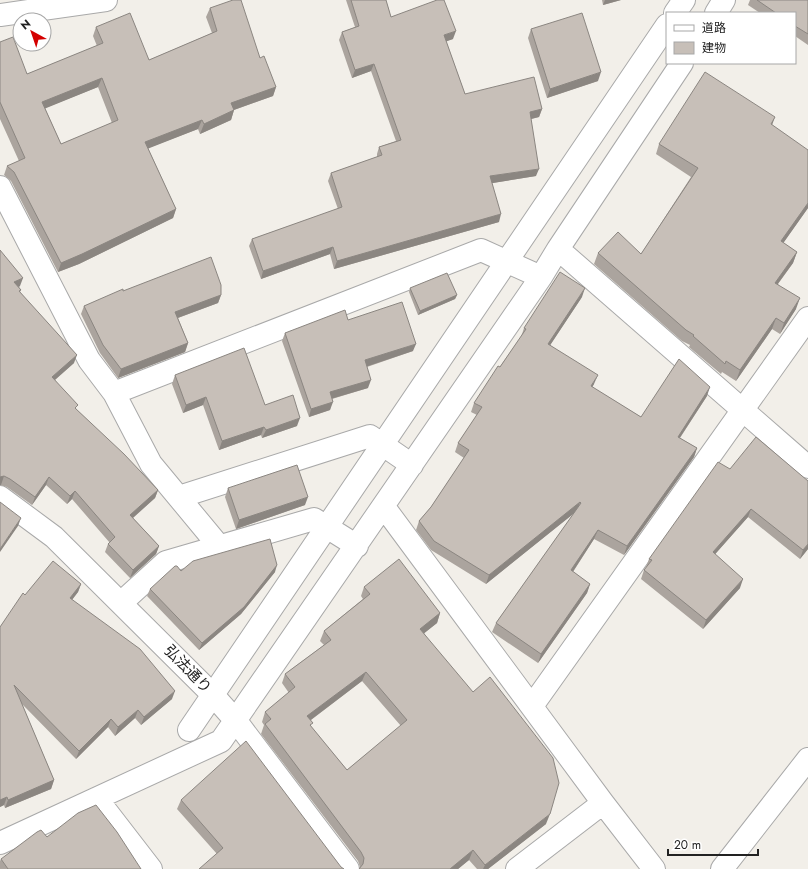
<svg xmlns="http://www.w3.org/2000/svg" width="808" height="869" font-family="Jost,'Noto Sans JP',sans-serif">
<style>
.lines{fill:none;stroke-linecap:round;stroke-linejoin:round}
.minor-casing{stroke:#a9a9a9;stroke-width:24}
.minor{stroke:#fff;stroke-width:22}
.wall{fill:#aba49e;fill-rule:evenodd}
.shaded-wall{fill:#8b8681}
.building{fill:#c7bfb8;stroke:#8b8681;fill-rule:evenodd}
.labels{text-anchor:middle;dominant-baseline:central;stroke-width:3.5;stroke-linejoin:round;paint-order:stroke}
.street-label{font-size:15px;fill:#222;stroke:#fff}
</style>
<rect width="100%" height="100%" fill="#f2efe9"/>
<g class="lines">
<defs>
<path id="minor" d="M675,13L684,0
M716,13L724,0
M0,15L106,0
M0,187L89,360L114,393L151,464L219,546
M558,249L808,467
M114,393L481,250L541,277
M0,497L54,537L213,695L236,721L348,869
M179,497L370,436L412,465
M384,507L603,803L654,869
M122,602L166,562L314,519L357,546
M532,706L808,318
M189,730L667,25
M97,799L151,869
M0,843L221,741L541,277L558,249L682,63
M517,869L603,803
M722,869L808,759"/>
</defs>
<use href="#minor" class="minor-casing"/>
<use href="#minor" class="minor"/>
</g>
<path class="wall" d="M346,0H386L391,17L453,39L446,41L465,94L542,109L539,117L531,119L536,176L492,183L499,222L334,269L330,254L261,279L249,246L252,239L338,209L328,181L331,173L377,157V154L379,147L396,141L371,71L352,78L339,40L342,32L355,27Z
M602,0H621L603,5Z
M750,0H808V45L795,36V13H760L748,5Z
M210,8L260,58L276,87L273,96L234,110L231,120L200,134L198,129L148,148L176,209L173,218L79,264L58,272L11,181L4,175L7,166L19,161L0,119V42L27,74L97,46L93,36L96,27L149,60L212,33L206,17ZM98,87L112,123L61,144L45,108Z
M531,29L598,81L547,98L528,38Z
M772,125L808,208L783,243L797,252L793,263L778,284L796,309L780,334L772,329L736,381L722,372L721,374L689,347L690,345L682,341L594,264L598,253L641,254L691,177L656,154L659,144Z
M0,250L20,286L19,287L21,290L20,292L74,363L55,380L77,410L158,490L155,498L133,518L159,546L156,554L130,578L105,552L108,544L110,543L72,499L67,504L46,485L32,505L7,487L0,485Z
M410,288L457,295L455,299L418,315L409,292Z
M123,291L221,295L218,303L178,318L188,343L185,352L118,378L100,353L81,314L84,306Z
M582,297L550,345L594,384L592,387L641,417L707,396L680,438L697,448L694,457L624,555L594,539L573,572L590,584L587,593L538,663L492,632L496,623L575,512L486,584L431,550L416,530L419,521L431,507L464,458L455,452L458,443L477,415L471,412L474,403L521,337L524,328Z
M348,320L413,351L367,367L368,388L332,399L330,410L309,417L282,341L285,333Z
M175,375L265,405L297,426L262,438L261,435L219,450L203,405L183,413L172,384Z
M730,469L808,549L800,559L748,517L715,554L740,588L703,629L641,579L644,570L646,567L649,559Z
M228,488L305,505L236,529L225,497Z
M181,571L275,572L241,614L199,650L147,596L150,589Z
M81,584L78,592L72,600L172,699L141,725L135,718L115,736L108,727L76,759L22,704L54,780L51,789L5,808L4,805L0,807V627L25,595Z
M364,587L440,613L437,623L424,633L546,824L488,869H477L469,860L458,869H359L360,867L358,861L261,734L264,725L262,722L265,712L289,693L282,683L285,674L324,645L320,641L324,631L363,599L361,596ZM362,681L401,726L347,770L311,727V720Z
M181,800L341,867L217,854L177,809Z
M47,837L141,869H0V861L1,859Z"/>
<path class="shaded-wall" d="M605,0H621L603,5Z
M456,31L453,39L442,43L444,35Z
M374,64L371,71L352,78L355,70Z
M601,72L598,81L547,98L550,89Z
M102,78L98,87L39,111L42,102Z
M276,87L273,96L228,112L231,103Z
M542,109L539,117L527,120L530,112Z
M234,110L231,120L200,134L204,124Z
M775,117L771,128V124Z
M202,120L198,129L142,151L145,142Z
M539,169L536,176L487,184L490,176Z
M808,203V208L777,252L781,241Z
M176,209L173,218L79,264L58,272L61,263Z
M501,214L499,222L334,269L337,261Z
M333,247L330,254L261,279L263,271Z
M797,252L793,263L771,293L775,283Z
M23,278L20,286L11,290L14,282Z
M585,288L582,297L545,353L548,344Z
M221,295L218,303L172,320L175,312Z
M457,295L455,299L418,315L420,311Z
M800,298L796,309L780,334L784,323Z
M776,318L772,329L736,381L740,370Z
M188,343L185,352L118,378L121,369Z
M416,344L413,351L362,368L365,360Z
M77,355L74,363L49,385L52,377Z
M598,375L594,384L588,395L591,386Z
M371,380L368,388L327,400L330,392Z
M710,387L707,396L675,445L678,437Z
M206,397L203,405L183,413L186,405Z
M333,402L330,410L309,417L311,409Z
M300,418L297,426L262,438L266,430Z
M264,427L261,435L219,450L222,441Z
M697,448L694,457L624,555L627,546Z
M4,476L1,485H0V477Z
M49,477L46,485L32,505L35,497Z
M158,490L155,498L127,523L130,515Z
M75,491L72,499L67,504L70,496Z
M308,497L305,505L236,529L239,520Z
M580,502L577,511L486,584L489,575Z
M751,509L748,517L710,560L713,552Z
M21,518L18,526L0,552V549Z
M598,530L594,539L568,579L571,570Z
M808,544V549L800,559L803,550Z
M159,546L156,554L130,578L133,570Z
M277,565L275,572L241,614L199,650L202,643Z
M743,579L740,588L703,629L706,620Z
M81,584L78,592L67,606L70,598Z
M590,584L587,593L538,663L541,654Z
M440,613L437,623L417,639L420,629Z
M366,672L362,681L304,725L307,716Z
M175,691L172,699L141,725L144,717Z
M138,710L135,718L115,736L118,727Z
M111,719L108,727L76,759L79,751Z
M54,780L51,789L5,808L8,800Z
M7,797L4,805L0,807V800Z
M550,814L546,824L488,869H483L485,865Z
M473,850L469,860L458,869H450Z"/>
<path class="building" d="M233,0H241L260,58L264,56L276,87L231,103L234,110L204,124L202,120L145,142L176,209L82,254L61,263L14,172L7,166L25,158L0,102V42L13,37L27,74L103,43L96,27L130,13L149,60L217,31L210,8ZM102,78L118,120L61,144L42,102Z
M351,0H386L391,17L437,0H444L456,31L444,35L465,94L534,77L542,109L530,112L539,169L490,176L501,214L337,261L333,247L263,271L252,239L342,207L331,173L382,155L379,147L401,140L374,64L355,70L342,32L359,26Z
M757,0H808V34L795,26V13H776Z
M582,13L601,72L550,89L531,29Z
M705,72L775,117L771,124L808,150V203L781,241L797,252L775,283L800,298L784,323L776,318L740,370L726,361L725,364L693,336L694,335L686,330L598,253L618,232L641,254L698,168L659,144Z
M0,250L23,278L14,282L21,290L19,291L77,355L52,377L78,405L75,408L124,454L158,490L130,515L159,546L133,570L108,544L115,537L75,491L70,496L49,477L35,497L10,479L4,476L0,477Z
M211,257L221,285V295L175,312L188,343L121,369L103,345L84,306L123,289V291Z
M560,272L585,288L548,344L598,375L591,386L641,417L679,359L710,387L678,437L697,448L627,546L598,530L571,570L590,584L541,654L496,623L581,503L580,502L489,575L434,541L419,521L431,507L469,450L458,443L482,407L474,403L498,366L500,367L526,329L524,328Z
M447,273L457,295L420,311L410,288Z
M402,302L416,344L365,360L371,380L330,392L333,402L311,409L285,333L345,310L348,320Z
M244,348L265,405L293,395L300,418L266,430L264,427L222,441L206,397L186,405L175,375Z
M756,437L808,481V544L803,550L751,509L713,552L743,579L706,620L644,570L652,560L649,559L718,462L730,469Z
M297,465L308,497L239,520L228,488Z
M0,502L21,518L0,549Z
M270,539L277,565L244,607L202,643L150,589L175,566H177L181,571L193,561Z
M399,559L440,613L420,629L473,692L490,677L553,758L559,783L550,814L485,865L473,850L450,869H359L363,864L364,858L361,852L265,724L271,719L265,712L295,687L285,674L331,640L324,631L370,594L364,587ZM366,672L407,720L347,770L310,725L313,723L307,716Z
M53,561L81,584L70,598L140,649L175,691L144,717L138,710L118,727L111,719L79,751L14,685L54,780L8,800L7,797L0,800V627L23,593L25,595Z
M246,741L341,867L344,869H199L223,848L181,800Z
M96,805L117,832L141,869H8L1,859L37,832L41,830L47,837L78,813Z"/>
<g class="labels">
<g class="street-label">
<text transform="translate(188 669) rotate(46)">弘法通り</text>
</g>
</g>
<rect x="666" y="12" width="130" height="52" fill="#ffffff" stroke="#a7a7a7"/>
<rect x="674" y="25" width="20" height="6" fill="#ffffff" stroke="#a7a7a7"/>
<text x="702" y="32" font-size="12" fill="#222222">道路</text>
<rect x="674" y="42" width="20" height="12" fill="#c7bfb8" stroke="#a7a7a7"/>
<text x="702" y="52" font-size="12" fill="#222222">建物</text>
<g transform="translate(32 32) rotate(320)"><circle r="19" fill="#ffffff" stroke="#a7a7a7"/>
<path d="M0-3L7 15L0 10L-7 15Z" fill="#d40000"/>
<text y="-6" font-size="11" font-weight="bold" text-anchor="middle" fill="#222222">N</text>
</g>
<path d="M668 849v6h90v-6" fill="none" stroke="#222222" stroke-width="2"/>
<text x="674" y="849" font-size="12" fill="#222222" stroke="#ffffff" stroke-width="3" paint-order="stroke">20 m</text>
</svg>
